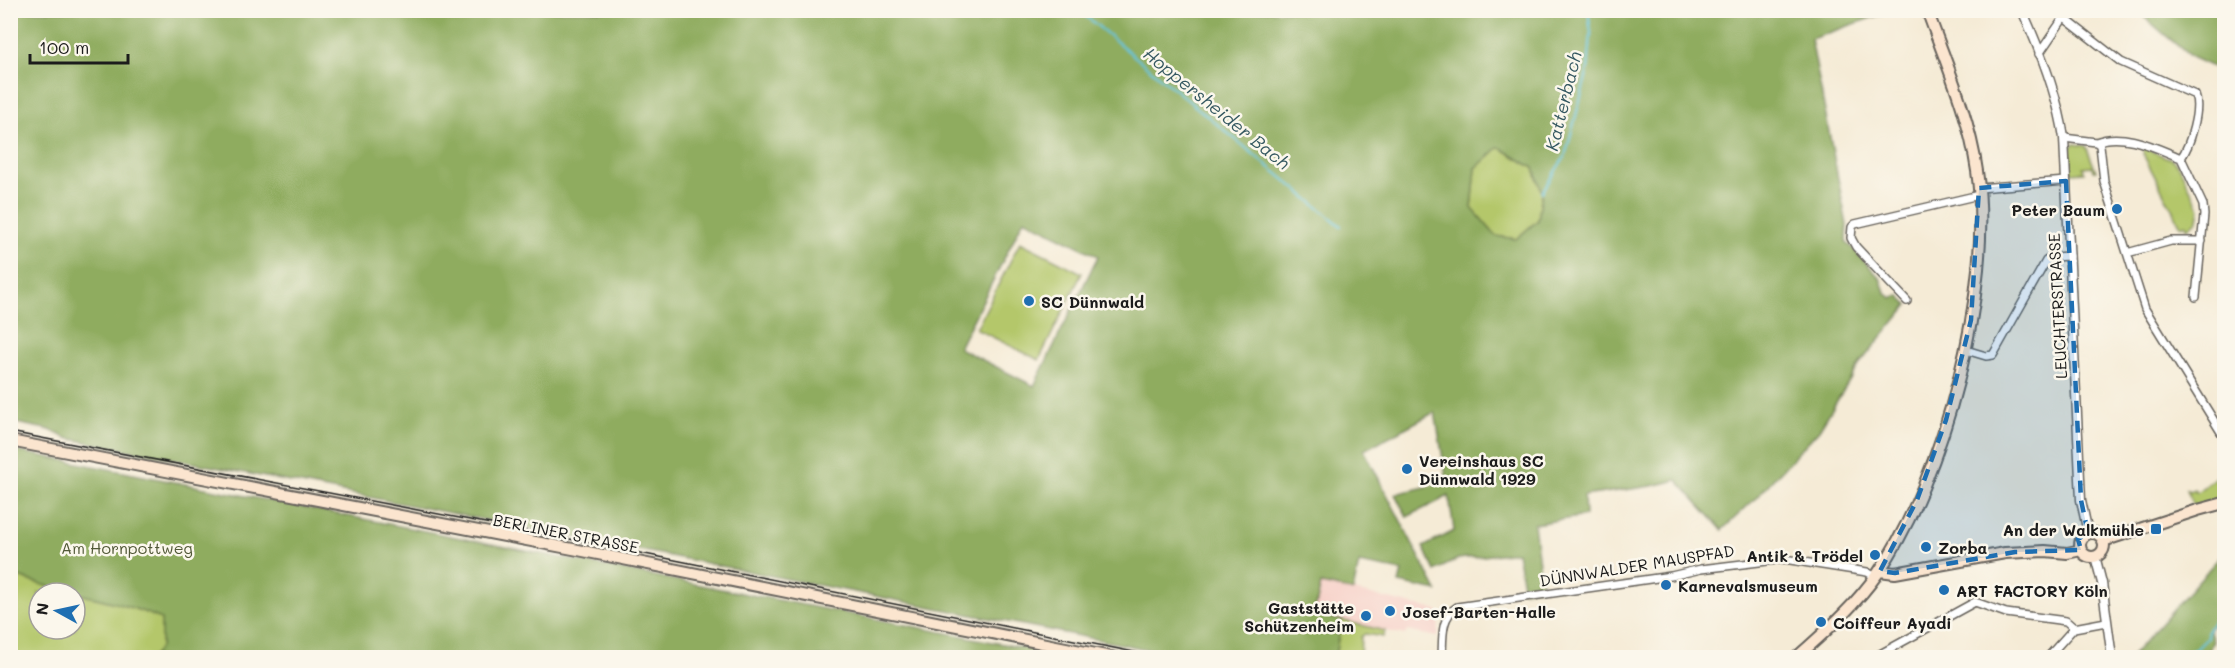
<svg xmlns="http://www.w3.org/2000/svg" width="2235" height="668" font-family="Mali,sans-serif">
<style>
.built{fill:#f7d1c9}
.green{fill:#b4c76a;stroke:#687243;stroke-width:1.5;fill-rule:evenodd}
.forest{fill:#8fac5e;stroke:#56643d;stroke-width:1.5;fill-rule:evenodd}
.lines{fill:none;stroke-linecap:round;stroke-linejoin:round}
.stream{stroke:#63c7e1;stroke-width:2}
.minor-casing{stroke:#68645d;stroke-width:10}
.tertiary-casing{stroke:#68645d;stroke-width:11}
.secondary-casing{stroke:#68645d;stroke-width:14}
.minor{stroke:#fff;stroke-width:7}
.tertiary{stroke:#fff;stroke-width:8}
.secondary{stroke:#fbe5cf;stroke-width:10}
.tram{stroke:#1c1c1c;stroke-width:1.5}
.marked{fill:#1f6fb2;fill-opacity:0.2;stroke:#1f6fb2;stroke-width:4.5;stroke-dasharray:12 8;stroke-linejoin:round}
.poi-dot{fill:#1f6fb2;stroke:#fbf7ec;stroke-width:2}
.labels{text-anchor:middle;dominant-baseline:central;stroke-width:5;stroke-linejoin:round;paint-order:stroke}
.poi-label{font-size:16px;font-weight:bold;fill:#1c1c1c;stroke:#fbf7ec;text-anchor:start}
.street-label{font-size:16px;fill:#1c1c1c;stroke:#fbf7ec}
.park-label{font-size:16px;fill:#515837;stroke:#fbf7ec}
.water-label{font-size:18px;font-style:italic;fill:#355861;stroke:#fbf7ec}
</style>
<rect width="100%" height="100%" fill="#fbf7ec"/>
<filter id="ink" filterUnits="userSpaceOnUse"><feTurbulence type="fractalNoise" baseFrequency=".0167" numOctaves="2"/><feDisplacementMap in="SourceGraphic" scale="12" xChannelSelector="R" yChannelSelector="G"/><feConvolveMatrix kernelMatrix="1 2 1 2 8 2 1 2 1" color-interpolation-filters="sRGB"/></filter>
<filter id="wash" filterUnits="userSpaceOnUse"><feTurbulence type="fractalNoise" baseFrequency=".008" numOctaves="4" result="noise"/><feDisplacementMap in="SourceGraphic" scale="24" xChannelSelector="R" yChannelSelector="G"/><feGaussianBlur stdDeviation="1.35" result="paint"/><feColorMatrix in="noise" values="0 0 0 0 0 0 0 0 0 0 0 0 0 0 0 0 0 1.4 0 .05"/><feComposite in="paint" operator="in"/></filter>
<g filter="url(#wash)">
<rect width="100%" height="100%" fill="#f5ebd6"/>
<path class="built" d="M1321,583L1439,611L1438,637L1407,631L1405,635L1314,614Z"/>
<path class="green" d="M2074,144L2086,146L2096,171H2093L2092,166L2083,167L2084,172L2071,173L2070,148Z
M1499,147L1534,168L1542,192L1538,220L1516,239L1496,236L1472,209L1476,168Z
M2144,148L2171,159L2179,166L2200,209L2198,220L2187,229L2186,224L2181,226L2143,154Z
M1020,242L1082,273L1039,360L976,329Z
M10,450L207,489L380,657H11ZM39,593H75V629H39Z
M2217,476L2220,479L2224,477V498L2193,506L2187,489L2191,491L2194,489L2197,492Z
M1341,620L1385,631L1383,637L1365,634L1361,637L1360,657L1335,658Z"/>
<path class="forest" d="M10,11H1891L1811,39L1847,225L1846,241L1880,278L1885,292L1891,298L1899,295L1908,305L1861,362L1819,430L1755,499L1722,530L1677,480L1652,486L1584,496L1585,516L1534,524L1542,588L1524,591L1517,552L1458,559L1435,571L1423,547L1454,531L1449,496L1407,517L1395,494L1447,482L1435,412L1364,450L1437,591L1399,583L1402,571L1359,563L1353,591L1321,584L1314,614L1341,620L1335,657H1187L66,438L50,430L11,422ZM1499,147L1534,168L1542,192L1538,220L1516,239L1496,236L1472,208L1476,168ZM1024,219L1098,256L1034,386L959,348Z
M2137,11H2224V79L2215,68L2191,57Z
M11,450L1069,657H153L161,646V619C113,597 59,594 11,574Z
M2223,553L2224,555V615L2216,621L2209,629L2213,641L2208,653L2192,657H2131Z"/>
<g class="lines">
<path class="stream" d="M1076,10L1083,14L1341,226
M1542,192L1565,156L1578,108L1588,69L1591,33L1588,10
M2183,658L2188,652L2196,649L2207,638L2208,629L2224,607"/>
</g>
</g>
<g filter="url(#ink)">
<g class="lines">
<defs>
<path id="minor" d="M2063,17L2121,62L2195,95C2201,109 2190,146 2181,158
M2039,54L2069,10
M2064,138L2096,142L2100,145L2104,181L2145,309L2224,437
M2096,142C2123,131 2156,148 2181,158L2203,205L2204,215L2196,297
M1979,188L2066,181
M2127,253L2171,241H2202
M1907,301L1856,247L1851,238L1852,227L1855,224L1979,195
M1966,350L1986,356L1993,355L2046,261L2052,257L2070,256
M1442,658C1443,639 1440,617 1457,607L1671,576L1701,569L1784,559L1867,572L1876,577
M1873,658L1975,602L2006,613L2066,621L2074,628L2106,622
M2047,658L2074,628"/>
<path id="tertiary" d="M2022,10C2040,50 2058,95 2064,138L2081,500L2088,533
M2095,556L2102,583L2112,658"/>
<path id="secondary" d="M10,441L578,550L1116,658
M2080 545a12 12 0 1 1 24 0a12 12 0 1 1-24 0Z
M2103,541L2198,510L2224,503
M1880,571L1895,573L2005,553L2045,551L2067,553L2081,550
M1796,658C1825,632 1855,606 1878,573C1944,477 1994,287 1977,171C1969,115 1946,63 1927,10"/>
</defs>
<use href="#minor" class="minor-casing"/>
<use href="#tertiary" class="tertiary-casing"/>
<use href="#secondary" class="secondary-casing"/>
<use href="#minor" class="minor"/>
<use href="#tertiary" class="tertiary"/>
<use href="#secondary" class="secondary"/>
<path class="tram" d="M10,432L580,541L1164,658"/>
</g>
</g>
<path class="marked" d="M2066,181L2081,500L2088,533L2078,539L2081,550L2015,552L1895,573L1880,571L1917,500L1946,420L1971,320L1979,188Z"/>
<g class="poi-dot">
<circle cx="2117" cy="209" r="6"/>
<circle cx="1029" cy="301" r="6"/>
<circle cx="1407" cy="469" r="6"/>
<rect x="2150" y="523" width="12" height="12" rx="3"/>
<circle cx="1926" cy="547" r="6"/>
<circle cx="1875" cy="555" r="6"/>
<circle cx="1666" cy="585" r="6"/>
<circle cx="1944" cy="590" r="6"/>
<circle cx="1390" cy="611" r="6"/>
<circle cx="1366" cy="616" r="6"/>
<circle cx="1821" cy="622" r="6"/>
</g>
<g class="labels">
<g class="poi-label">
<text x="2105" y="209" text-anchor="end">Peter Baum</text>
<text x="1041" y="301">SC Dünnwald</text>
<text x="1419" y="460">Vereinshaus SC<tspan x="1419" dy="18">Dünnwald 1929</tspan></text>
<text x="2144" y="529" text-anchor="end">An der Walkmühle</text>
<text x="1938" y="547">Zorba</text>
<text x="1863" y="555" text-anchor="end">Antik &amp; Trödel</text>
<text x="1678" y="585">Karnevalsmuseum</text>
<text x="1956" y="590">ART FACTORY Köln</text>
<text x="1354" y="607" text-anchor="end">Gaststätte<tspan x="1354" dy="18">Schützenheim</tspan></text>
<text x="1402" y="611">Josef-Barten-Halle</text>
<text x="1833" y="622">Coiffeur Ayadi</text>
</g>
<g class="street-label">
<text transform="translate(2057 306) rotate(-93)">LEUCHTERSTRASSE</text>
<text transform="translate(566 533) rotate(11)">BERLINER STRASSE</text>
<text transform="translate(1637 565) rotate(-9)">DÜNNWALDER MAUSPFAD</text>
</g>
<g class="park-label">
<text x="127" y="547">Am Hornpottweg</text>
</g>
<g class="water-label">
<text transform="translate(1563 101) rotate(-76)">Katterbach</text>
<text transform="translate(1217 108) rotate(39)">Hoppersheider Bach</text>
</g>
</g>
<rect width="2235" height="668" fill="none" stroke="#fbf7ec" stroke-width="36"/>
<g transform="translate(57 611) rotate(278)"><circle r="28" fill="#fbf7ec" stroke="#a29f99" stroke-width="1.5"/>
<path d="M0-4.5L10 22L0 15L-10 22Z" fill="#1f6fb2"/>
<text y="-9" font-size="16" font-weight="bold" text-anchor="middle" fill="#1c1c1c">N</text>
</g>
<path d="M30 54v9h98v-9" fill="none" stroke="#1c1c1c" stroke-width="3"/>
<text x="39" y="54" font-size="18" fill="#1c1c1c" stroke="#fbf7ec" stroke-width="4.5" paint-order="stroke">100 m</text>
</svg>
